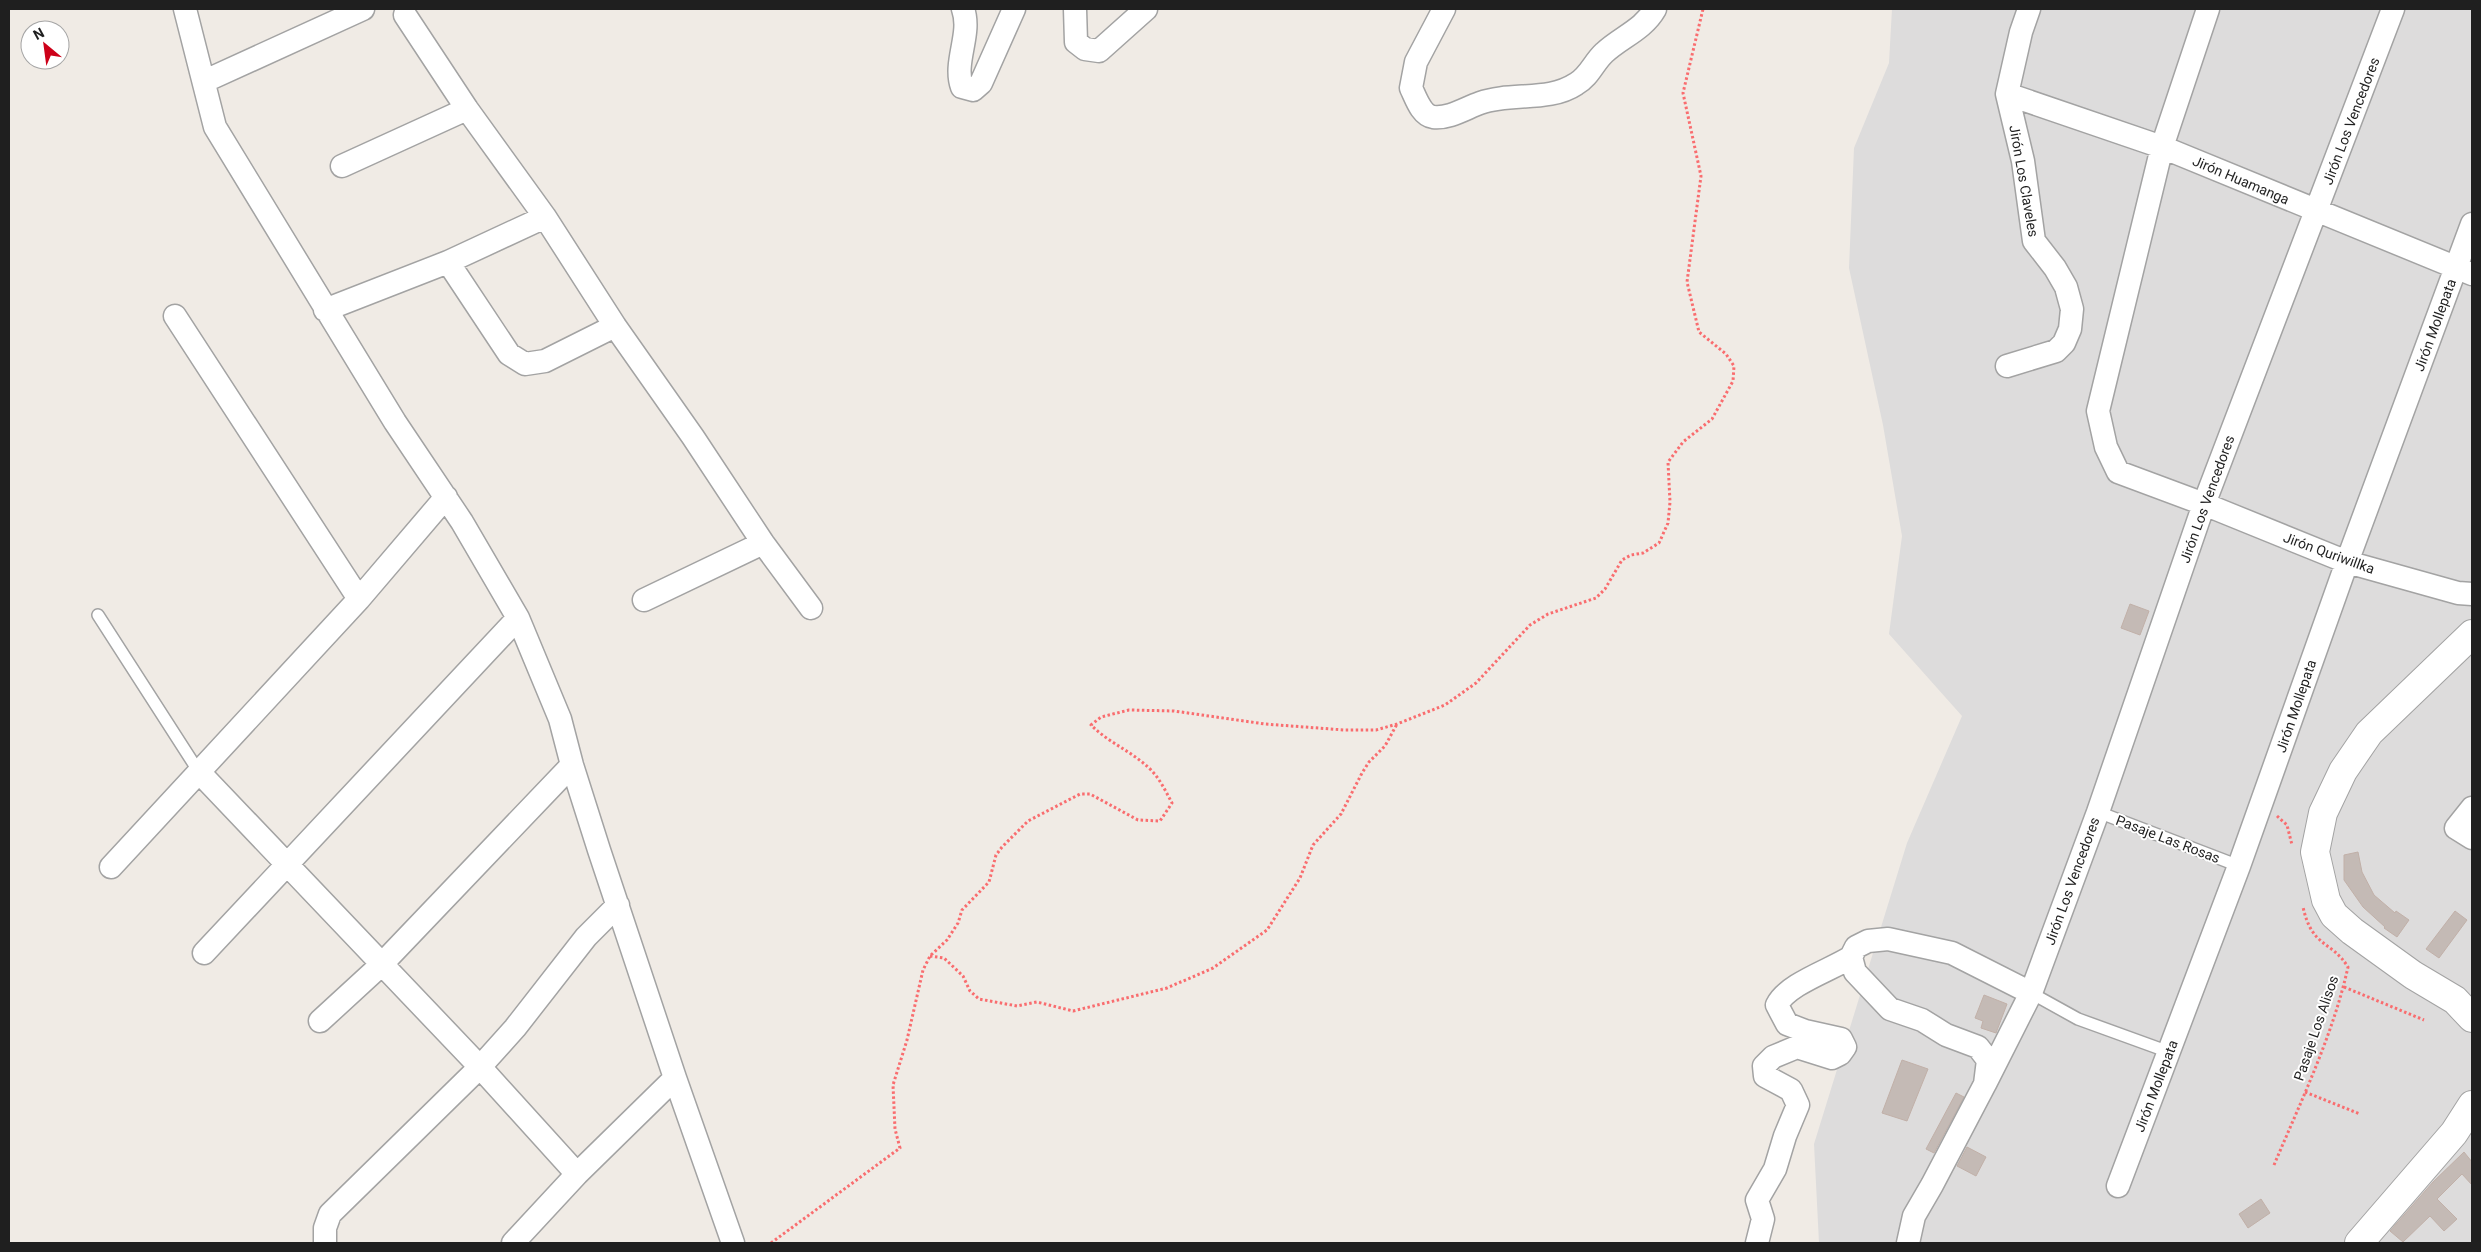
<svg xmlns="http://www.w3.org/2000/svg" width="2481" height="1252" font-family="Roboto,sans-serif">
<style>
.residential{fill:#dddcdc}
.building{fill:#c4bab5;stroke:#c1b0a8}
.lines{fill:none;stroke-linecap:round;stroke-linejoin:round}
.service-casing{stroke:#a3a3a3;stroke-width:14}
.minor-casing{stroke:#a3a3a3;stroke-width:25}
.tertiary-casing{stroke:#a3a3a3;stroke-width:30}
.path{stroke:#f96d6f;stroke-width:3;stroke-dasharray:2.5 2.5;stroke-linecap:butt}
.service{stroke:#fff;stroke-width:11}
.minor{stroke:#fff;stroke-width:22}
.tertiary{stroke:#fff;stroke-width:28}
.labels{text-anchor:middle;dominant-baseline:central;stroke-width:4;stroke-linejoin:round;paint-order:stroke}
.street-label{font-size:14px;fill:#1f1f1f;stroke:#fff}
</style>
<rect width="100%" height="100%" fill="#f0ebe5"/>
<path class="residential" d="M1892,9H2472V1243H1819L1814,1144L1907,843L1962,716L1889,634L1902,536L1883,425L1849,268L1854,148L1889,63Z"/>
<path class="building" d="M2130,604L2149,611L2140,635L2121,628Z
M2358,852L2362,872L2374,895L2395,913L2396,911L2409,920L2397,937L2384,928L2385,927L2363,907L2344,880V855Z
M2455,911L2467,920L2439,958L2426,949Z
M1984,995L2007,1004L1996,1033L1981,1028L1983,1021L1975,1018Z
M1902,1060L1928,1069L1907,1121L1882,1113Z
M1956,1093L1964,1097L1934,1153L1926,1149Z
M1967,1147L1986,1157L1976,1176L1957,1166Z
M2464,1152L2472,1162V1185L2462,1174L2437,1199L2457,1219L2444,1231L2430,1216L2403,1242L2390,1231L2433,1182Z
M2261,1199L2270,1213L2248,1228L2239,1214Z"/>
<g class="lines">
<defs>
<path id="service" d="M98,615L199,772
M2098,812L2239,866
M2031,993L2078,1019L2169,1052"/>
<path id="minor" d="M185,9L215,127L395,422L462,522L518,618L560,719L572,765L599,850L675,1078L733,1243
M963,9C972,34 953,62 962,87L973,90L981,83L1014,9
M1075,9L1076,42L1085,49L1099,51L1146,9
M1444,9L1416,62L1411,88C1416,98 1421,115 1433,117C1449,119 1466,108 1480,103C1511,92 1549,102 1576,84C1589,77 1594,62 1604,53C1621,37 1643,30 1655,9
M2208,9L2162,147L2098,411L2106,447L2118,472L2204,504L2347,562L2458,593L2472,594
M405,15L467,109L545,217L615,326L693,437L763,543L811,608
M205,81L363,9
M2007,94L2162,147L2472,274
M342,166L467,109
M448,262L509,354L525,364L545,361L615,326
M325,310L448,262L545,217
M175,316L359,599
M2007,366L2056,351L2064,343L2070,329L2072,309L2066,287L2055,268L2034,241L2023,161L2007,94L2021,32L2029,9
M644,600L763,543
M199,772L480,1067L577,1174
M2472,808L2456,828L2472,838
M111,867L359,599L446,497
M204,953L518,618
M320,1021L381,965L572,765
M1985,1084L2031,993L2098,812L2204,504L2393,9
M2118,1186L2239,866L2347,562L2472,224
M325,1243V1228L330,1214L480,1067L515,1028L586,937L618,905
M513,1243L577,1174L675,1078
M1757,1243L1763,1219L1757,1200L1775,1169L1785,1136L1798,1105L1791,1090L1765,1076L1764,1066L1773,1057L1797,1047L1832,1058L1840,1054L1845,1047L1841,1039L1805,1031L1787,1024L1777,1005C1787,984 1831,970 1851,957
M1908,1243L1914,1216L1932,1185L1985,1084L1988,1060L1978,1047L1946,1035L1922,1020L1890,1009L1855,972L1851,957L1856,947L1868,941L1888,939L1952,953L2031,993"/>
<path id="tertiary" d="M2472,634L2369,733L2343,771L2323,813L2315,852L2326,900L2334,915L2352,931L2413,975L2455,1000L2472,1018
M2359,1243L2454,1133L2472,1105"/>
</defs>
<use href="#service" class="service-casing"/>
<use href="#minor" class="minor-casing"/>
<use href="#tertiary" class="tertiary-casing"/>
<path class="path" d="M2277,816L2287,825L2292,845
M930,956L944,958L963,976L970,991L979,999L1017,1006L1037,1002L1073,1011L1167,988L1213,968L1267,930L1300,878L1313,845L1341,814L1362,773L1369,762L1385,746L1397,724
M2344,987L2424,1020
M2305,1092L2360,1114
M2274,1165C2301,1101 2333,1035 2348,967C2331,940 2312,948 2303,907
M771,1243L900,1148L895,1129L893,1085L907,1040L923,970L930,956L947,940L958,923L962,910L989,882L996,855L1002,847L1028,821L1080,794H1090L1138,820L1160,821L1172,803C1166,792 1160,779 1151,770C1132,751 1110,744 1091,725L1101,717L1129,710L1174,711L1265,724L1344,730H1376L1397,724L1445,705L1476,683L1530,625L1548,614L1596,598L1605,589L1622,560L1631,555L1643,553L1659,543L1668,523L1670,502L1668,462L1683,442L1712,419L1733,381L1734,366L1726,354L1699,332L1687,282L1701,176L1683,93L1703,9"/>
<use href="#service" class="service"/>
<use href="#minor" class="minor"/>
<use href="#tertiary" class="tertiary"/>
</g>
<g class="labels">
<g class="street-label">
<text transform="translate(2351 121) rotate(-69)">Jirón Los Vencedores</text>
<text transform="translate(2241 180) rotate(23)">Jirón Huamanga</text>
<text transform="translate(2024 181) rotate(80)">Jirón Los Claveles</text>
<text transform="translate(2435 325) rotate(-70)">Jirón Mollepata</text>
<text transform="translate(2207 499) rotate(-70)">Jirón Los Vencedores</text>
<text transform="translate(2329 553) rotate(20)">Jirón Quriwillka</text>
<text transform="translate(2296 706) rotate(-71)">Jirón Mollepata</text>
<text transform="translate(2168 839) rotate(21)">Pasaje Las Rosas</text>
<text transform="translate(2072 881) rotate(-70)">Jirón Los Vencedores</text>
<text transform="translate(2316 1028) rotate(-71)">Pasaje Los Alisos</text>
<text transform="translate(2156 1086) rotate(-69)">Jirón Mollepata</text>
</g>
</g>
<rect width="2481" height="1252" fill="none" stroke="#1f1f1f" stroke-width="20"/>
<g transform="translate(45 45) rotate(331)"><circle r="24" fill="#ffffff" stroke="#a5a5a5"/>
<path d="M0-4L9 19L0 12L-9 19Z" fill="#cd0119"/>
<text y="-8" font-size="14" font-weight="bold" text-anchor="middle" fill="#1f1f1f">N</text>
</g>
</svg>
